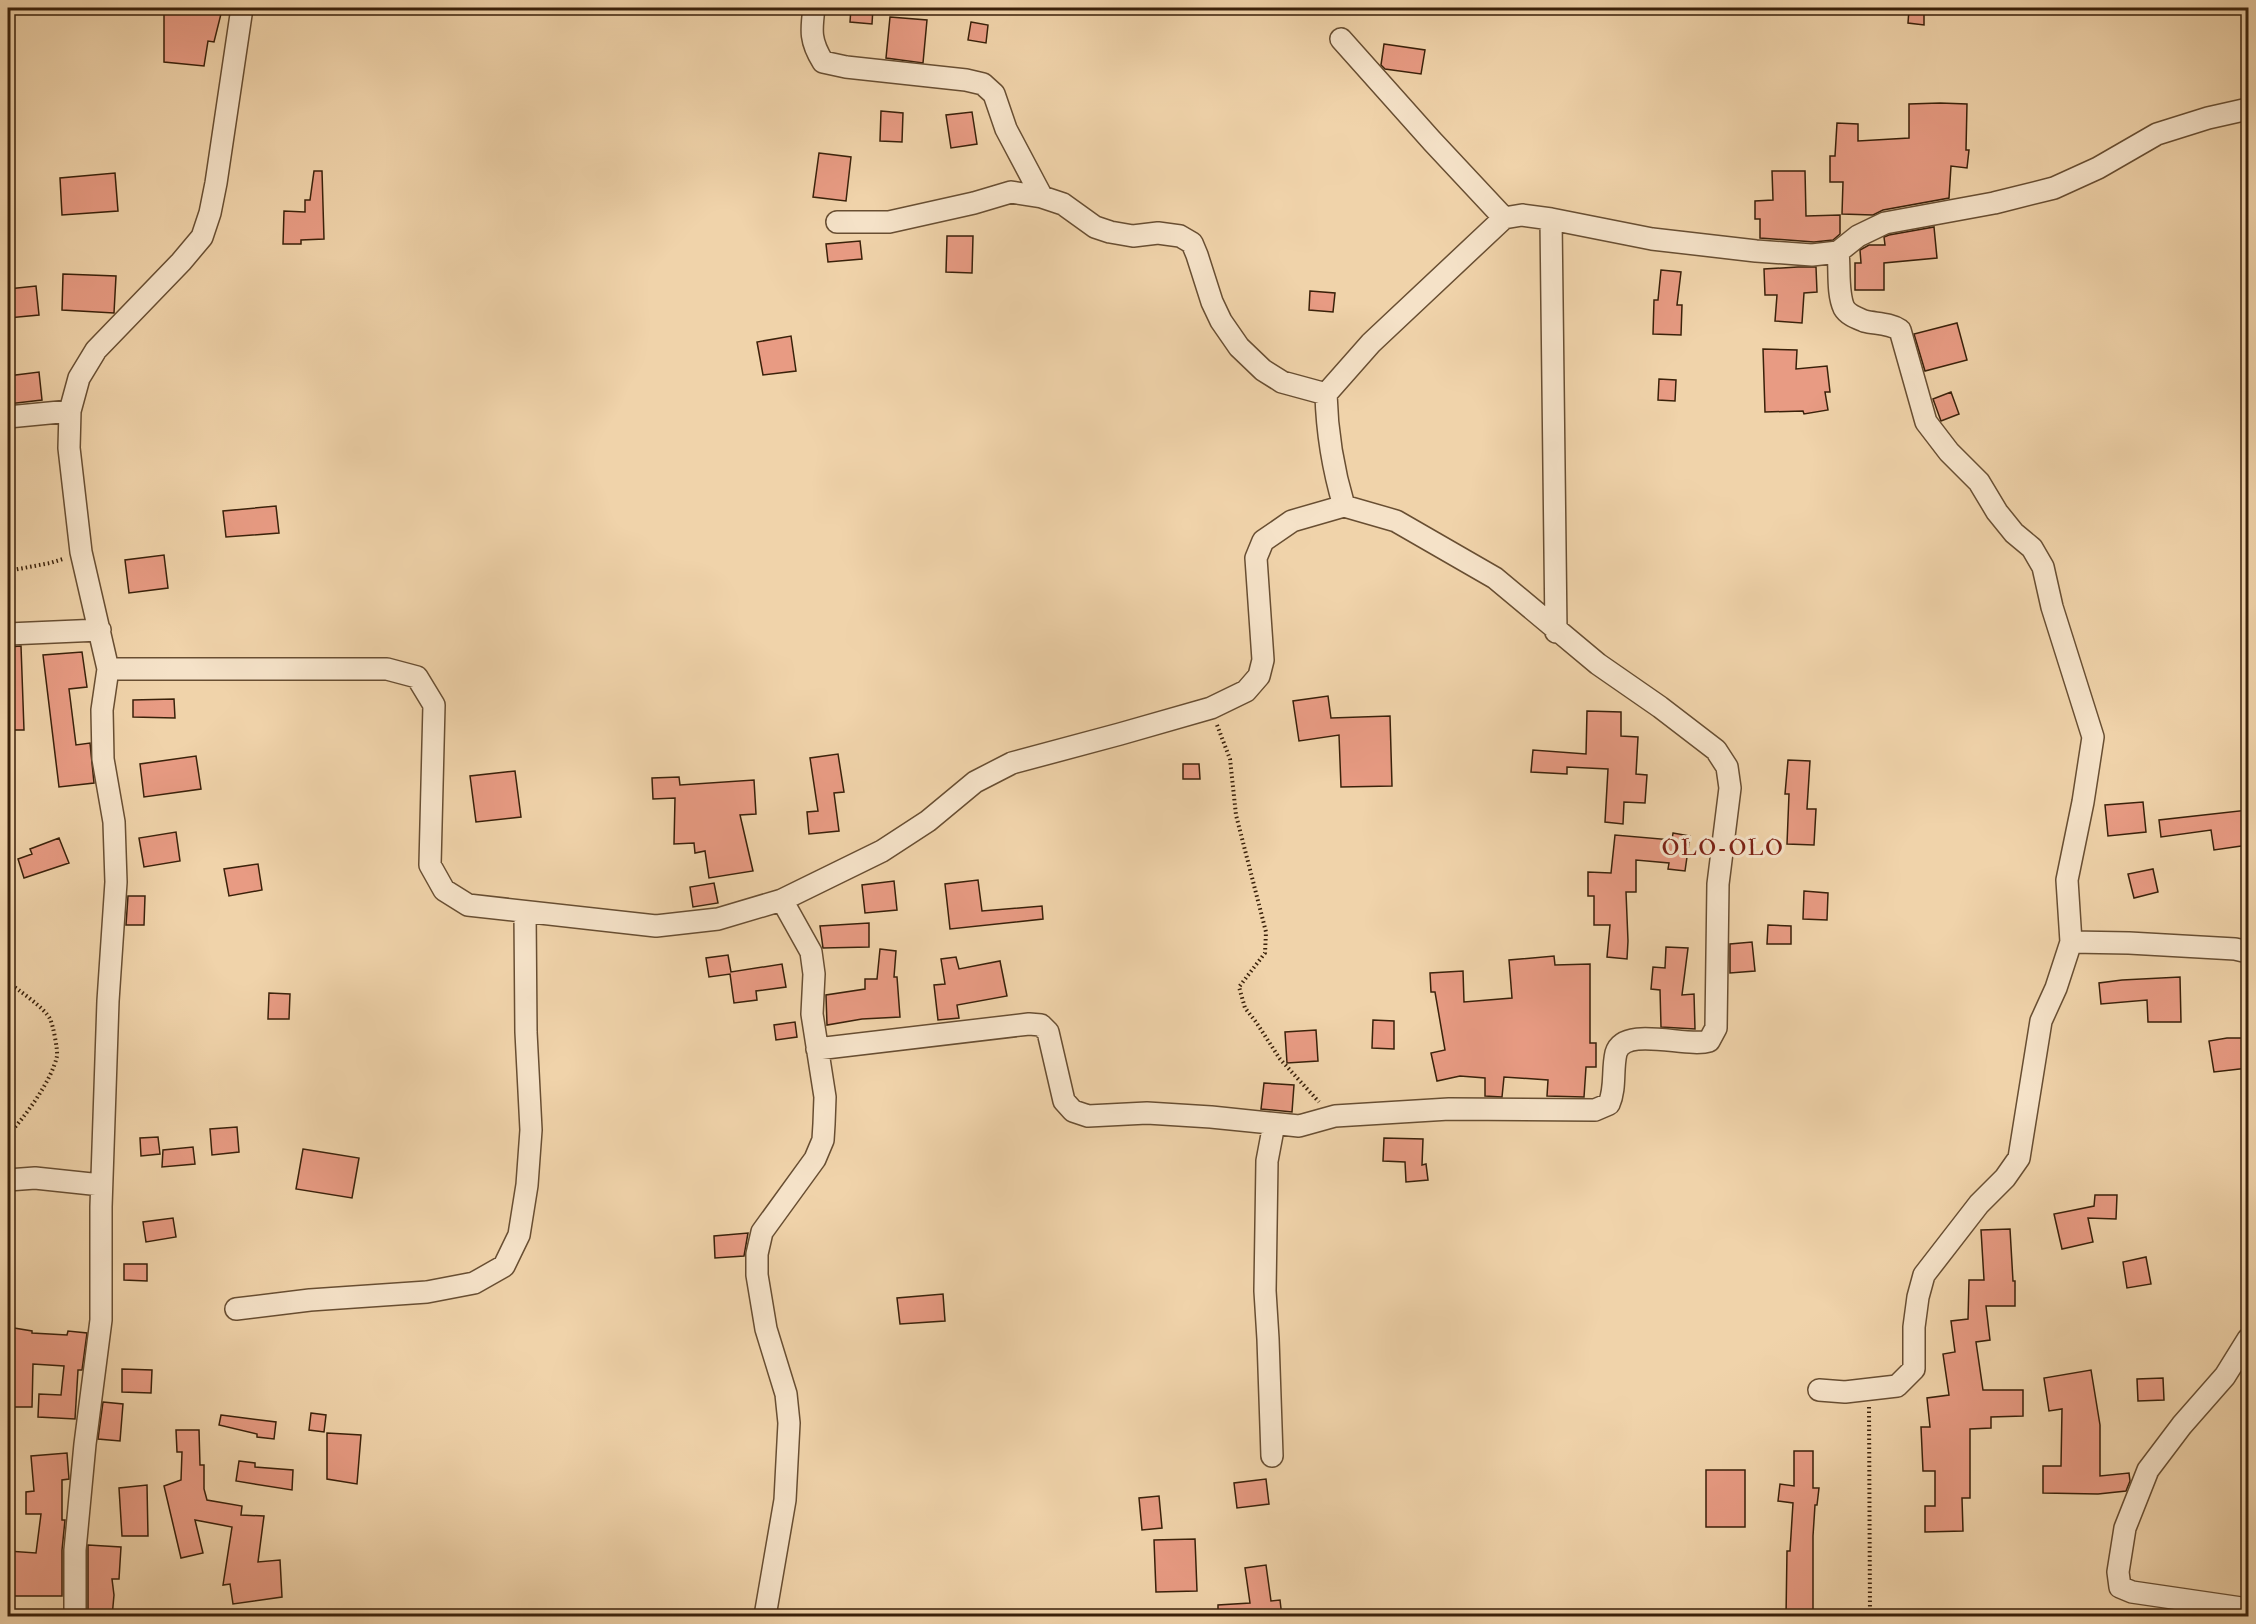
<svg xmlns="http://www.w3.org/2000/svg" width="2256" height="1624" font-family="'IM FELL Double Pica',serif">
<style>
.building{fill:#e89b83;stroke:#3a210a;stroke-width:1.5}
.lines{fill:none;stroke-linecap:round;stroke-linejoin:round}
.minor-casing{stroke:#684e32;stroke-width:24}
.path{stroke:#3a210a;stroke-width:4;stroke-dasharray:1.5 3;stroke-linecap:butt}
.minor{stroke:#f5e2c8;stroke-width:21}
.labels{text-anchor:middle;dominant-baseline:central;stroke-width:6;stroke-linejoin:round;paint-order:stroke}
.quarter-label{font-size:22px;letter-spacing:1.5px;fill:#7a1f14;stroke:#f5e2c8}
</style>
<rect width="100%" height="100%" fill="#f0d3aa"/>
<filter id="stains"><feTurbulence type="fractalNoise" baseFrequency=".00333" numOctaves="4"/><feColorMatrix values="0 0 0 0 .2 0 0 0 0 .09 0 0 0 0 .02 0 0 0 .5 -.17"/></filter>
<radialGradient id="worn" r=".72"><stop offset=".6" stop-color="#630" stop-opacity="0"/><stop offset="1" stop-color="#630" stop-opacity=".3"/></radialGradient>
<path class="building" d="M164,8H202L222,10L214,42L208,41L204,66L164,62Z
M851,8H873L872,24L850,22Z
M1909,9L1924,10V25L1908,23Z
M890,17L927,20L923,63L886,58Z
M971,22L988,25L986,43L968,40Z
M1384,44L1425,50L1421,74L1385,69L1381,65Z
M1940,103L1967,104L1966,150H1969L1967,168L1951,166L1949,198L1883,210L1873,215L1842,214L1843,182H1830V156H1835L1837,123L1858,124V141L1909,138V104Z
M881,111L903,113L902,142L880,141Z
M972,112L977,144L951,148L946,115Z
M819,153L851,157L846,201L813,197Z
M314,171H322L324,239L301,240V244H283L284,211L305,212V200H310Z
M1772,171H1805L1806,216L1840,215V234L1833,240L1814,242L1760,238V219H1755V201L1773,200Z
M115,173L118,211L62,215L60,178Z
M1934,227L1937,258L1884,263V290H1855V263H1861L1860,250L1869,245H1885L1884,237L1889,235Z
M947,236H973L972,273L946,272Z
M860,241L862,259L828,262L826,244Z
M1798,267H1816L1817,292L1804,293L1802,323L1775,321L1777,295H1765L1764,269Z
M1661,270L1681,272L1677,305H1682L1681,335L1653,334L1654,300H1658Z
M63,274L116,276L114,313L62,310Z
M36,286L39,315L8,318V289Z
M1310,291L1335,293L1333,312L1309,310Z
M1957,323L1967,360L1925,371L1914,334Z
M791,336L796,371L763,375L757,342Z
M1763,349L1797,350L1796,369L1827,366L1830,392H1825L1828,410L1804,414L1803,411L1765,412Z
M39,372L42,400L8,404V376Z
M1659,379L1676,380L1675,401L1658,400Z
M1951,392L1959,414L1941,421L1933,399Z
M276,506L279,533L226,537L223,511Z
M164,555L168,588L129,593L125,560Z
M21,646L24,730H8V647Z
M82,652L87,687L69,689L76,745L90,743L94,783L59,787L43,655Z
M1328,696L1331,718L1390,716L1392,786L1341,787L1339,735L1299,741L1293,701Z
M174,699L175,718L133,717V700Z
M1587,711L1621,712V736L1638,737L1636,774L1647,775L1645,803L1624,802L1623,824L1605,822L1608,769L1567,767V774L1531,772L1533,750L1586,754Z
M838,754L844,792L834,793L839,831L809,834L807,812L818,811L810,758Z
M196,756L201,789L144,797L140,764Z
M1788,760L1810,761L1807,809H1816L1814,845L1787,844L1789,794H1785Z
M1183,764H1199L1200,779H1183Z
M515,771L521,817L476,822L470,776Z
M679,777L680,785L754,780L756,814L740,815L753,871L709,878L705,851L695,853L694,843L674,844L675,798L653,799L652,778Z
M2143,802L2146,832L2108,836L2105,805Z
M2248,810V845L2214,850L2211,830L2161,837L2159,820Z
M176,832L180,861L144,867L139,838Z
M1673,833L1690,836L1685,871L1668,869L1669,863L1636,860V892H1626L1628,941L1627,959L1607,957L1610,925H1594V896H1588V872L1611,873L1615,835L1672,840Z
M59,838L69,863L24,878L18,859L32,854L30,849Z
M258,864L262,890L229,896L224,869Z
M2153,869L2158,892L2134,898L2128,874Z
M978,880L982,911L1042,906L1043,919L950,929L945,884Z
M894,881L897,910L865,913L862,885Z
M714,883L718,903L693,907L690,887Z
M1804,891L1828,893L1827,920L1803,919Z
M128,896H145L144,925H126Z
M869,923V947L823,948L820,926Z
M1768,925L1791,926V944H1767Z
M1752,942L1755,971L1730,973V944Z
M1666,947L1688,948L1682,995L1694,994L1695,1029L1661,1027L1660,990L1651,989L1653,967L1665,968Z
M880,949L896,951L894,977H897L900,1017L862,1019L827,1025L826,995L865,989V979H877Z
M728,955L731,972L782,964L786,987L756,991L757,1000L734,1003L730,974L709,977L706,958Z
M1554,956L1555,965L1590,964V1043H1596V1067H1586L1584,1097L1547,1096L1548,1080L1504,1077L1502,1097L1485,1096V1078L1460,1076L1437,1081L1431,1053L1445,1050L1435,992H1431L1430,973L1463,971L1464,1002L1512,998L1509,960Z
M956,957L959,969L1000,961L1007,996L957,1005L959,1018L938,1020L934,985L945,984L941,959Z
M2180,977L2181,1022H2148L2147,1000L2101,1004L2099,983L2122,980Z
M269,993L290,994L289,1019H268Z
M1373,1020L1394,1021V1049L1372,1048Z
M795,1022L797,1037L776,1040L774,1025Z
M1316,1030L1318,1061L1287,1063L1285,1032Z
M2227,1038H2248V1068L2214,1072L2209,1041Z
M1264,1083L1294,1085L1292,1112L1261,1109Z
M237,1127L239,1152L212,1155L210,1129Z
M158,1137L160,1154L141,1156L140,1138Z
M1384,1138L1423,1139L1422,1165L1426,1164L1428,1180L1406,1182L1405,1162L1383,1161Z
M193,1147L195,1164L162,1167L163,1150Z
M303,1149L359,1158L352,1198L296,1189Z
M2095,1195H2117L2116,1219L2088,1218L2093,1242L2062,1249L2054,1214L2094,1206Z
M173,1218L176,1237L146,1242L143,1222Z
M2010,1229L2013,1281H2015V1306H1986L1990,1340L1976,1342L1983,1390H2023V1416L1991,1417V1428L1970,1429V1498H1962L1963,1531L1925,1532V1506H1935V1471H1923L1921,1427H1930L1927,1398L1949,1395L1943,1354L1955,1352L1951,1321L1968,1319L1969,1280H1984L1981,1230Z
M748,1233L744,1256L715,1258L714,1236Z
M2146,1257L2151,1284L2127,1288L2123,1262Z
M124,1264H147V1281L124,1280Z
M943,1294L945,1321L900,1324L897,1298Z
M8,1327L32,1331V1333L67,1335L68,1331L87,1333L82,1370H78L75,1419L38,1417L39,1394L61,1395L64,1366L33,1364L32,1407H12L13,1364L8,1363Z
M122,1369L152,1370L151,1393L122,1392Z
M2091,1370L2100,1425V1476L2129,1473L2130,1481L2126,1491L2098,1494L2043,1493V1466H2061L2062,1409L2049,1411L2044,1378Z
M2163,1378L2164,1400L2138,1401L2137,1379Z
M103,1402L123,1404L120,1441L98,1439Z
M311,1413L326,1415L324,1432L309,1430Z
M221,1415L276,1422L274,1439L257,1437V1434L219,1425Z
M176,1430H199L200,1465H204V1489L207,1500L242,1506L241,1515L264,1516L258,1562L280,1560L282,1597L233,1604L230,1584L223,1585L232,1527L195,1520L203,1553L181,1558L164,1486L181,1480L182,1452H177Z
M327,1433L361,1435L357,1484L327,1479Z
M1794,1451H1813V1488H1819L1817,1505H1815L1813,1536V1617H1786L1787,1551H1790L1793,1503L1778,1501L1780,1484L1794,1486Z
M67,1453L69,1479L62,1480V1520H65L62,1550V1596H8V1551L36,1553L41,1514H26V1492L34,1491L31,1456Z
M239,1461L255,1463V1467L293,1470L292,1490L236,1481Z
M1706,1470H1745V1527H1706Z
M1266,1479L1269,1504L1237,1508L1234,1483Z
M147,1485L148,1536H122L119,1488Z
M1159,1496L1162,1528L1142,1530L1139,1498Z
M1195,1539L1197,1591L1156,1592L1154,1540Z
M88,1545L121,1547L119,1579H112L114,1595L112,1617H88Z
M1266,1565L1271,1601L1280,1600L1282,1617H1218V1605L1250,1603L1245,1568Z"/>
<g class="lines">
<defs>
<path id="minor" d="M814,8C811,31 810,41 823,62L846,67L966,80L983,84L994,94L1006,129L1042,197
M1341,39L1432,141L1504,218
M1551,219L1556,632
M837,222H889L974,203L1011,192L1042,197L1063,204L1095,227L1110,232L1133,236L1158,233L1180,236L1192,243L1197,255L1212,302L1221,321L1239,347L1263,370L1282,382L1326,394
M8,417L70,411
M8,634L100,630
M108,669H387L417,677L434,705L430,865L444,890L468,905L656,926L718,919L782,900L882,851L928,821L975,782L1012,763L1120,734L1211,708L1246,691L1259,676L1263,660L1256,558L1263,541L1292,521L1344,506C1333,469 1327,433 1326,394L1371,343L1504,218L1522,215L1551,219L1652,239L1756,251L1812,255L1838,252L1858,236L1885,223L1994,203L2054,188L2098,168L2157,134L2208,118L2248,109
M2071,942L2129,943L2235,949L2248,952
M817,1049L1029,1024L1041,1025L1048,1032L1064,1101L1073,1111L1088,1116L1147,1113L1211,1117L1299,1126L1335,1116L1449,1109L1595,1110L1609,1104C1616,1088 1612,1070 1616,1053C1624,1025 1687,1048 1709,1041L1716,1028L1718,884L1730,788L1727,767L1716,750L1660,707L1598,664L1495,578L1396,521L1344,506
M8,1180L35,1178L101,1185
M236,1309L310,1300L427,1292L474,1283L504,1266L519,1235L527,1185L531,1130L526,1032L525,912
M2248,1339L2225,1376L2182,1425L2148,1470L2125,1528L2118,1572L2120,1587L2132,1592L2248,1609
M1819,1390L1845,1392L1897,1386L1914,1369V1327L1918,1297L1924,1275L1979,1204L2005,1178L2019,1158L2041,1021L2056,988L2071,942L2067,880L2083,802L2093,737L2052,607L2043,567L2032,548L2014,533L1997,512L1979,482L1949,452L1926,422L1900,330C1889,323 1876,324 1864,321C1857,318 1848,315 1844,308C1837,293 1840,269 1838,252
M1272,1456L1268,1339L1265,1291L1267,1161L1274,1124
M75,1616V1550L85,1444L101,1320V1207L108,1001L116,882L114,822L103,759L102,710L108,669L81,552L69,448L70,411L79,378L96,350L181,262L202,237L210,213L216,183L242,8
M765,1616L785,1500L789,1423L786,1394L766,1329L757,1275V1254L762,1232L815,1159L823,1140L824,1124L825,1097L812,1014L814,974L811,952L782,900"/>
</defs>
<use href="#minor" class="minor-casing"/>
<path class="path" d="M8,571L50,563L63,559
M1217,725L1230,759L1236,815L1266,932L1265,953L1239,987L1245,1008L1256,1022L1280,1059L1319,1102
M8,982C18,990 45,1008 50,1019C53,1024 58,1051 57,1056C52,1080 25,1117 8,1135
M1869,1407L1870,1616"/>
<use href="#minor" class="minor"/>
</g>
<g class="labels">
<g class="quarter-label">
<text x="1723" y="848">OLO-OLO</text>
</g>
</g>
<rect width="2256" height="1624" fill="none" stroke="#f0d3aa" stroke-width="30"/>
<rect x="9" y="9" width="2238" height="1606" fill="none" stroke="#3a210a" stroke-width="3"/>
<rect x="15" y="15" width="2226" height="1594" fill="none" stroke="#3a210a" stroke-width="1.5"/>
<rect width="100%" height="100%" filter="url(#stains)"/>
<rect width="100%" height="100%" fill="url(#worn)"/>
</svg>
